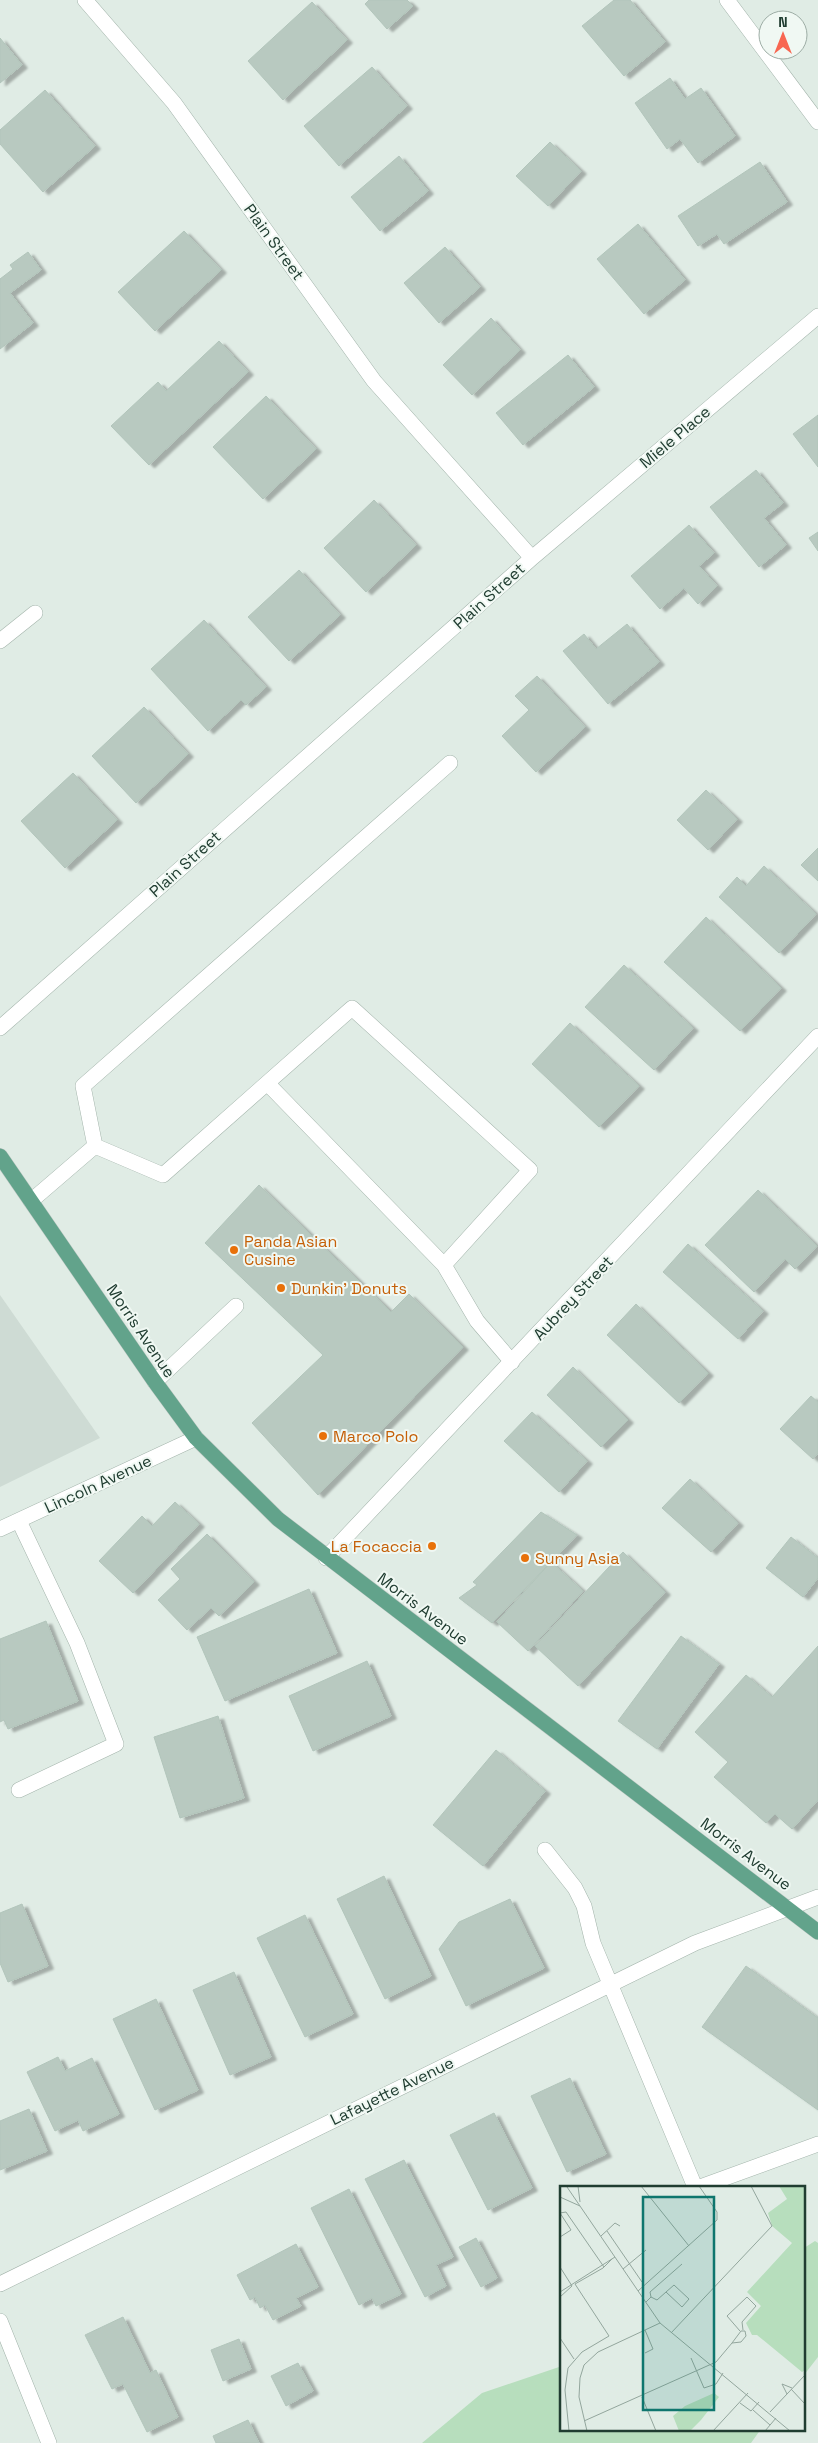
<svg xmlns="http://www.w3.org/2000/svg" width="818" height="2443" font-family="'Space Grotesk',sans-serif">
<style>
.built{fill:#cedbd4}
.green{fill:#b7debd}
.building{fill:#b8c9c0;stroke:#b2c5bb;filter:url(#shadow)}
.lines{fill:none;stroke-linecap:round;stroke-linejoin:round}
.minor-casing{stroke:#a3b4ab;stroke-width:16}
.major-casing{stroke:#c1c9c5;stroke-width:16}
.minor{stroke:#fff;stroke-width:15}
.major{stroke:#62a38b;stroke-width:15}
.food-dot{fill:#e8710a;stroke:#f0f8f3;stroke-width:2}
.labels{text-anchor:middle;dominant-baseline:central;stroke-width:4;stroke-linejoin:round;paint-order:stroke}
.street-label{font-size:16px;fill:#203d31;stroke:#f0f8f3}
.food-label{font-size:16px;fill:#c56008;stroke:#f0f8f3;text-anchor:start}
.inset-road{fill:none;stroke:#93a69d;stroke-width:1}
.view{fill:#0f766e;fill-opacity:0.15;stroke:#0f766e;stroke-width:2.5}
.inset-edge{fill:none;stroke:#203d31;stroke-width:2.5}
</style>
<defs>
<filter id="shadow"><feDropShadow dx="5.5" dy="3" stdDeviation="1" flood-color="#0004"/></filter>
</defs>
<rect width="100%" height="100%" fill="#e0ece5"/>
<path class="built" d="M0,1295L100,1438L0,1487Z"/>
<path class="green" d="M815,2241L818,2243V2357L804,2375V2248Z
M562,2366V2429H761L751,2443H422L482,2393Z"/>
<path class="building" d="M369,0H407L413,6L387,29L365,4Z
M614,0H630L665,42L624,76L582,26Z
M312,2L347,40L283,100L248,61Z
M0,38L22,65L0,83Z
M372,67L407,106L339,166L304,126Z
M670,78L685,99L701,88L735,136L698,163L680,139L667,149L635,103Z
M45,90L95,146L43,192L0,144V130Z
M550,142L581,171L548,206L516,176Z
M399,156L428,191L380,231L351,197Z
M760,162L787,202L724,244L717,234L698,246L678,216Z
M638,224L685,280L644,314L597,259Z
M184,231L221,270L155,331L118,292Z
M445,247L480,287L439,323L404,283Z
M28,252L41,270L10,293L33,323L0,349V279L13,269L10,265Z
M491,318L520,350L472,395L443,365Z
M219,341L248,372L149,465L111,426L158,382L166,391Z
M568,355L594,387L523,445L496,413Z
M266,396L316,449L263,499L213,447Z
M818,415V467L793,434Z
M756,470L783,503L764,518L786,545L759,567L710,507Z
M374,500L416,545L366,592L324,548Z
M689,525L714,553L699,566L717,586L698,604L684,588L660,609L631,576Z
M818,532V551L809,538Z
M299,570L340,615L289,661L248,617Z
M204,620L266,687L246,705L241,700L208,731L151,669Z
M627,624L659,662L608,704L563,651L584,634L596,649Z
M537,676L585,727L536,772L502,736L529,710L515,696Z
M144,707L188,754L136,803L92,756Z
M73,773L117,820L65,868L21,821Z
M706,790L737,819L708,850L677,820Z
M818,848V881L801,865Z
M764,866L816,914L779,953L719,897L737,877L746,886Z
M706,917L781,988L740,1031L664,962Z
M624,965L693,1028L654,1070L585,1007Z
M570,1023L639,1086L599,1127L532,1064Z
M259,1185L391,1312L409,1294L463,1347L318,1495L252,1423L323,1355L205,1243Z
M758,1190L817,1246L795,1269L785,1259L754,1292L705,1245Z
M688,1244L763,1311L738,1339L663,1272Z
M636,1304L708,1373L679,1403L607,1335Z
M573,1367L628,1420L601,1447L547,1395Z
M811,1396L818,1402V1453L813,1459L780,1429Z
M532,1412L587,1461L559,1492L504,1441Z
M690,1479L738,1523L711,1552L662,1508Z
M175,1502L199,1524L133,1593L99,1561L142,1516L152,1526Z
M541,1512L577,1535L492,1623L459,1598L477,1585L473,1582Z
M207,1534L254,1582L219,1616L211,1608L187,1630L158,1600L180,1579L171,1569Z
M791,1537L818,1558V1578L803,1597L766,1568Z
M623,1552L665,1592L578,1686L535,1646Z
M551,1562L583,1591L528,1651L497,1622Z
M309,1589L337,1653L225,1701L197,1637Z
M46,1621L78,1701L8,1729L4,1720L0,1722V1639Z
M681,1636L719,1664L657,1749L618,1721Z
M818,1646V1800L792,1829L775,1814L766,1823L714,1777L728,1762L695,1732L746,1675L772,1697Z
M367,1661L391,1716L313,1751L289,1696Z
M218,1716L244,1798L180,1818L154,1737Z
M496,1750L545,1791L483,1866L433,1825Z
M384,1876L431,1976L385,1999L337,1899Z
M510,1899L544,1968L466,2006L439,1949L459,1922Z
M22,1904L48,1966L8,1982L0,1963V1913Z
M305,1915L353,2014L305,2037L257,1938Z
M746,1966L818,2018V2110L702,2027Z
M234,1972L271,2057L230,2075L193,1990Z
M156,1999L198,2090L155,2110L113,2019Z
M58,2057L65,2071L92,2058L119,2114L83,2131L78,2120L55,2131L27,2072Z
M570,2078L606,2154L567,2172L531,2096Z
M29,2109L47,2151L0,2170V2121Z
M494,2113L532,2188L488,2210L450,2135Z
M404,2160L453,2257L436,2265L446,2286L425,2297L365,2179Z
M349,2189L401,2294L376,2306L372,2298L359,2305L311,2208Z
M476,2238L497,2278L481,2287L459,2247Z
M296,2244L318,2287L296,2298L301,2306L273,2320L265,2305L260,2308L255,2297L250,2300L237,2275Z
M123,2317L150,2373L156,2370L178,2417L147,2432L123,2384L112,2389L85,2335Z
M239,2339L251,2369L223,2381L211,2350Z
M298,2363L313,2391L286,2406L271,2376Z
M248,2420L259,2443H216L213,2436Z"/>
<g class="lines">
<defs>
<path id="minor" d="M85,0L174,103L374,381L532,558
M727,0L818,122
M0,641L35,613
M0,1028L532,558L818,316
M95,1146L163,1175L352,1008L530,1170L444,1265L267,1083
M31,1201L95,1146L83,1086L450,763
M444,1265L477,1321L512,1362
M155,1382L236,1306
M0,1529L196,1438
M326,1558L818,1036
M19,1790L116,1744L77,1643L19,1521
M545,1850L575,1888L584,1906L593,1943L695,2187
M700,2187L818,2144
M0,2284L695,1943L818,1897
M0,2321L49,2443"/>
<path id="major" d="M0,1156L155,1382L196,1438L278,1519L818,1932"/>
</defs>
<use href="#minor" class="minor-casing"/>
<use href="#major" class="major-casing"/>
<use href="#minor" class="minor"/>
<use href="#major" class="major"/>
</g>
<g class="food-dot">
<circle cx="234" cy="1250" r="5"/>
<circle cx="281" cy="1288" r="5"/>
<circle cx="323" cy="1436" r="5"/>
<circle cx="432" cy="1546" r="5"/>
<circle cx="525" cy="1558" r="5"/>
</g>
<g class="labels">
<g class="street-label">
<text transform="translate(274 242) rotate(54)">Plain Street</text>
<text transform="translate(675 437) rotate(-40)">Miele Place</text>
<text transform="translate(489 596) rotate(-42)">Plain Street</text>
<text transform="translate(185 864) rotate(-42)">Plain Street</text>
<text transform="translate(573 1298) rotate(-47)">Aubrey Street</text>
<text transform="translate(141 1331) rotate(56)">Morris Avenue</text>
<text transform="translate(98 1484) rotate(-25)">Lincoln Avenue</text>
<text transform="translate(423 1609) rotate(37)">Morris Avenue</text>
<text transform="translate(746 1854) rotate(37)">Morris Avenue</text>
<text transform="translate(392 2091) rotate(-26)">Lafayette Avenue</text>
</g>
<g class="food-label">
<text x="244" y="1241">Panda Asian<tspan x="244" dy="18">Cusine</tspan></text>
<text x="291" y="1288">Dunkin' Donuts</text>
<text x="333" y="1436">Marco Polo</text>
<text x="422" y="1546" text-anchor="end">La Focaccia</text>
<text x="535" y="1558">Sunny Asia</text>
</g>
</g>
<g transform="translate(560 2186)">
<rect width="245" height="245" fill="#e0ece5"/>
<path d="M219,0H245V184L242,186L197,149H192L186,137L201,120L187,106L232,57L212,40L208,27L227,13ZM154,207L159,211L141,234L130,245H119L113,230L125,220Z" fill="#b7debd"/>
<path class="inset-road" d="M18,0L20,16M81,0L129,60M7,1L100,137L230,245M0,11L20,20M0,27L6,26L44,81M0,27L11,44L0,51M47,45L82,96M41,50L55,37L60,40M0,81L12,100M63,83L86,64M15,98L43,82L52,73M78,105L157,34V26L139,0M0,106L55,71M0,111L12,100M91,111L97,114L106,106L114,99L129,113L122,121L106,106M86,116L91,111L90,106L122,78M180,145L167,130L187,111L196,120L182,136L183,144M181,145H185L186,150L181,156L172,157ZM111,147L212,40L191,0M0,152L14,173M85,167L93,163L85,144M131,172L144,202L156,198L163,187M231,203L245,218M227,208L222,198L232,202M82,211L96,245M180,217L191,225L199,216M193,224L210,239M210,226L245,189M24,235L156,176L172,157M9,245L5,204L8,182L22,166L49,150L15,98M27,245L19,211L20,192L24,179L38,166L100,137M153,245L188,207M205,245L216,232"/>
<path class="view" d="M83,11H154V224H83Z"/>
<rect width="245" height="245" class="inset-edge"/>
</g>
<g transform="translate(783 35)"><circle r="24" fill="#f0f8f3" stroke="#9dada5"/>
<path d="M0-4L9 19L0 12L-9 19Z" fill="#f86651"/>
<text y="-8" font-size="14" font-weight="bold" text-anchor="middle" fill="#203d31">N</text>
</g>
</svg>
